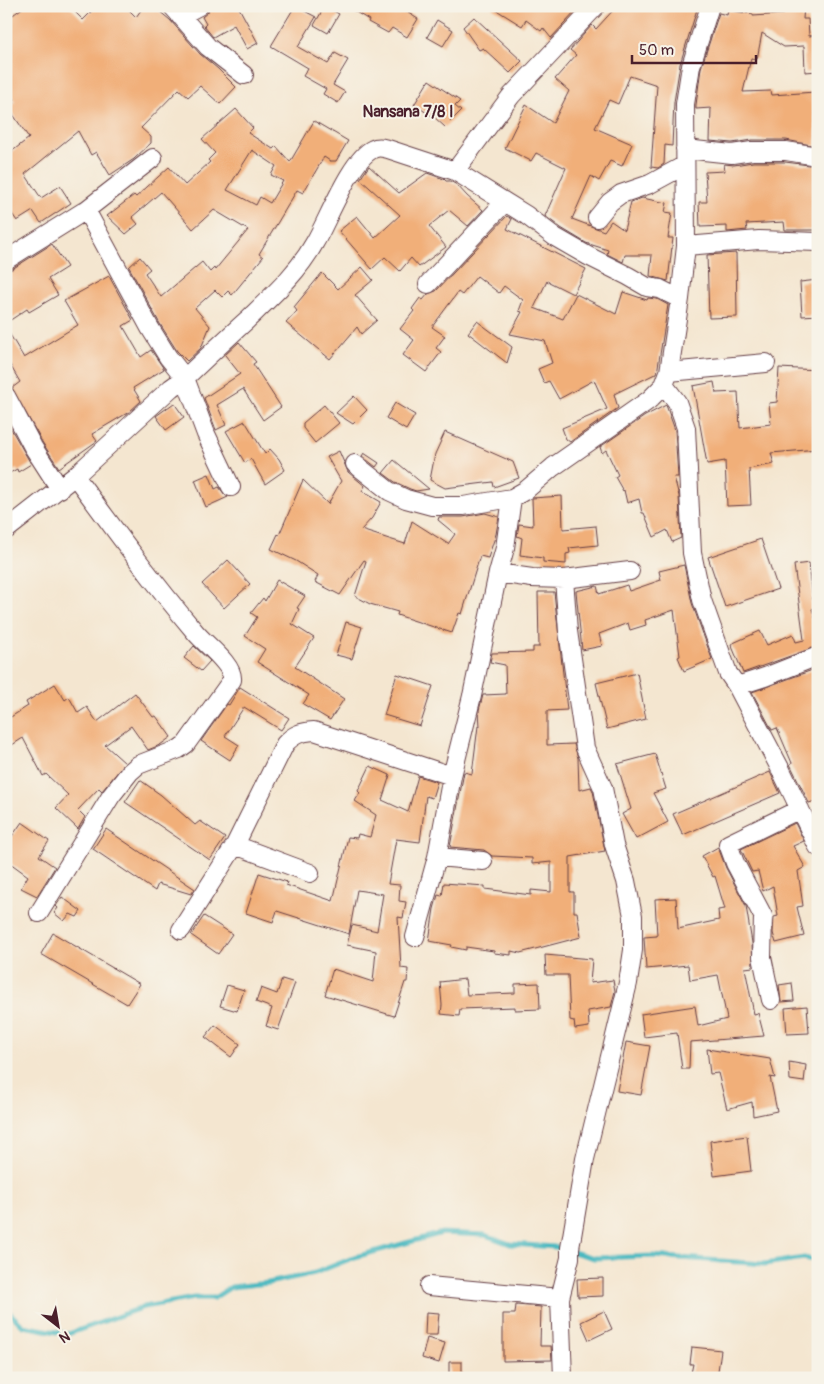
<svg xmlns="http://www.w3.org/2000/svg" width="824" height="1384" font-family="Pangolin,sans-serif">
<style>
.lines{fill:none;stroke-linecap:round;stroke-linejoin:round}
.stream{stroke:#49b8c0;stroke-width:5}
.building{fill:#f1af79;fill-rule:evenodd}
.minor-casing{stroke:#643d44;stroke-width:20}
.minor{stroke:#fff;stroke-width:18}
.labels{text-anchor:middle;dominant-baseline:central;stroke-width:4;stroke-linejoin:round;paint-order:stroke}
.quarter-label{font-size:16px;font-weight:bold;fill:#4a1f2b;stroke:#f7f3e8}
</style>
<rect width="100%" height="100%" fill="#f7f3e8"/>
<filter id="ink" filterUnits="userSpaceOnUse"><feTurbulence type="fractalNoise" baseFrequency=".02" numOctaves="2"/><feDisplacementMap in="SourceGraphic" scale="10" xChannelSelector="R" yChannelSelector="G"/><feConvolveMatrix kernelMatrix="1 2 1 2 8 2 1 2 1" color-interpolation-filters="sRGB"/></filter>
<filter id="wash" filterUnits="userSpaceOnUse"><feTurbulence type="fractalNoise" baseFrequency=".0096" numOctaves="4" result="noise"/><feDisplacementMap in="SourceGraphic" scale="20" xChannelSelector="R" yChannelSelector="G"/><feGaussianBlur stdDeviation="1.12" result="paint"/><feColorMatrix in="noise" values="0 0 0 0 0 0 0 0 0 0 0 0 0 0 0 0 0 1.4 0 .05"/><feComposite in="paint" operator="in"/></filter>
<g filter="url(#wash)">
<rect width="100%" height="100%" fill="#f4e6d0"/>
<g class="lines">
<path class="stream" d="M6,1309L23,1326L68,1334L144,1307L194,1298H214L231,1287L268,1283L315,1273L355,1257L442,1233L485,1235L510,1244L556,1247L594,1258L652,1256L764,1264L804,1258L818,1261"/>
</g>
<g id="blocks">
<path class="building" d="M25,6H69L83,20L97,6H125L136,17L144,6H153L170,20L200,54L218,69L236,87L220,104L200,86L188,97L179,89L141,128L151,137V143L134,159L110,175L96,152L91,155L78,131L25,174L41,198L60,186L71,203L41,223L33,211L17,221L6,205V156L29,138L8,107L15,102L6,86V20Z
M210,6H238L258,43L247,49L234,25L213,37L204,26L206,24L202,17L208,12Z
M295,6L316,17L298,47L328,64L335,53L348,60L333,85L345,92L338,103L323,94L326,89L303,76L308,68L271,46Z
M325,6L339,14L328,33L314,25Z
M346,6H397L418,19L407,37L392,28L388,33L368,22L369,20Z
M490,6H576L578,9L551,38L543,28L541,31L526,20L522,26Z
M617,6H698L680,64L674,102L672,146L665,145L664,164L658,168L651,167L657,85L630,76L618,104L609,100L595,128L632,144L622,166L610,161L599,181L591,176L572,219L604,231L611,221L624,230L631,202L642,198L667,203L665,212L672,213L668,238H673L668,281L650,276L652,255H625L623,262L607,254L608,250L586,243L561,228L545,216L566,168L536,153L531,161L505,148L526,105L553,123L569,91L555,79L576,55L570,50L592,25L596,29Z
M784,6H804L803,19H808L809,36L818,35V71L805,72L804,46L784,47L762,33L757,59L751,58L743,92L771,91L772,95L815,92L816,146L786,140H752L732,143L710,141L711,108L696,109V105L701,68L719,13L727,15L728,10L753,14V16L784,14Z
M474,17L522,61L510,73L483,48L479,50L463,27Z
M437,20L453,30L443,46L427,37Z
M429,80L460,101L455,106L461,111L445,127L434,117L414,105Z
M236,109L253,128L248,133L273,149L276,146L290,162L314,121L348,141L336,161H330L324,157L303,193L297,190L259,254L263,257L232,295L228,291L222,297L215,290L195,308L210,326L201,348L187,361L177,351L160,324L129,267L140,257L150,269L145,273L161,297L202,262L210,272L214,268L215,270L248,230L214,210L193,229L161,192L132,217L138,224L126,234L107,216L134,195L136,197L169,167L185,185L210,162L208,160L215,153L202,139ZM252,150L276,166L271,175L283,181L270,203L260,197L256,205L227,190Z
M753,162H785L809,165L817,164L818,230H785L784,222L746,224L747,230L727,232V226L700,227L699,202H707L705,172L725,171L724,164L734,165Z
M369,166L399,193L427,173L444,179L446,181H450L457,185L467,196L483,210L468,226L449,210L429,226L446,247L419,267L411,258L400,271L385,257L372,269L339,231L357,216L375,238L400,215L360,179Z
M507,216L512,219L507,229L586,269L573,294L547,281L534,308L563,319L576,294L616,314L623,292L647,300L648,298L657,299L668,305L657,373L614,394L618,408L570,442L566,439L562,428L607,409L594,380L559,399L549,381L544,383L538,369L552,363L545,341L510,334L522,312L519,311L523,300L504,286L499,293L477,276L462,295L458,292L432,327L445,336L436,348L441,352L426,372L403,355L414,340L400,329L414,311L412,309L420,298L423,300L428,294L436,291Z
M52,244L67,267L48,279L58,295L29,312L27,309L6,323V271L12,269Z
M736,253L737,317L709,318L707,255Z
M362,267L373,280L355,295L377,320L361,334L357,327L330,359L286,323L297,311L294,307L322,273L338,289Z
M109,276L133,320L123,326L141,357L151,350L164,369L133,388L141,401L129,412L92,434L97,441L59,468L42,442L12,388L20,382L6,358V328L24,358L78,325L64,301Z
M818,280V315L802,316L800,282Z
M477,321L512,347L507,363L468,333Z
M239,342L256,362L253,364L281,407L263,420L243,389L217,405L226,425L216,430L204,398L240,374L225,355Z
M779,368L818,370V449L771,453L774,464L749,469L751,505L727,506L725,461L707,464L693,386L714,382L716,393L738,392L740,428L771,424L769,403L777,402Z
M354,396L367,410L353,424L336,413Z
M174,403L184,417L166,430L156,416Z
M395,403L415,415L406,430L386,418Z
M324,405L339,423L315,443L303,428V423Z
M666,405L675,430L678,477H674L679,496L681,538L672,542L667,530L654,537L644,513H642L639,499L627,503L624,490L623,491L615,477L618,475L606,450L602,453L600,447L645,416Z
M6,420L31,464L18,472L17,469L6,475Z
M245,421L265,454L270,449L279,459L285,470L265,484L251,459L245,463L226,431Z
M445,432L513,462L519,478L494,487L493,482L445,488L430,480L435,454Z
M339,451L348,472L365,486L362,491L381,502L372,518L361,530L405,544L412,521L448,544L455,534L438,520L439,517H463L485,513L499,517L496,534L488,558L480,556L462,614L459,613L452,633L397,615L398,612L370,604L355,596L366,561L364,560L340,595L315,582L318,575L296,561L271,549L278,534L279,535L303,480L328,504L341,481L327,457Z
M364,453L379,463L376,467L362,456Z
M394,460L429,489L416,491L410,489L395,482L383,473Z
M209,474L215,489L219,487L225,495L228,497L206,507L195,480Z
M562,496L563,529L596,526L598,545L569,548L570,553L566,554V564L543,562V558L520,555L522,538L517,536L519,524L533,526L532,498Z
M761,539L778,589L725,607L708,557Z
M228,560L250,584L224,608L202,584Z
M809,563L813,599L816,607L812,609L818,626V646L743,673L731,644L760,631L767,645L793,634L796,642L804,640L794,565Z
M684,565L692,603L712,659L684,671L678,657L680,656L674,610L645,620L646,625L630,630L628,623L599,634L602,646L582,650L576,591L597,586L599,594L627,585L629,591L661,580L659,571Z
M277,580L305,596L297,608L299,609L292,624L314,638L295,667L344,699L330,720L303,704L309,695L257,662L265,649L245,636L257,617L251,613L263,598L265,601Z
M538,592H554L567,710L547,711V745L574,744L578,758L579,790L591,787L593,791L605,851L570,857V892H574V912H577L581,937L520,953L511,951V955L494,953V951L466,947V950L451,947L452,945L429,941L434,909L438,895L442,896L444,883L485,886V889L531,895V890L551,892V862L532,864V858L492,856L484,850L450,847L464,772L472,774L478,726L480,727L479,710L483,695L506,694L505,665L490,662L492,653L533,652V647H539Z
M346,622L362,627L352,659L336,655Z
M194,646L210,661L201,671L184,658Z
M818,668V800L809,803L790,764L792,763L777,728L772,730L752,692Z
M637,673L646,719L607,729L596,683Z
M397,674L433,686L420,726L384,715Z
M55,684L65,700L69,697L78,713L87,707L97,722L135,693L153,717L156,716L171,737L160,745L148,750L131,726L105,745L125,763L102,791L99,788L78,810L85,817L78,829L56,808L68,795L46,774L43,776L23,738L12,745L6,735V720L28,706L26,702Z
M240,687L289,718L281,730L244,707L225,736L239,745L230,760L201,741L227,704L229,705Z
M655,754L666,789L653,793L668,822L636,839L622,814L631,809L617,764Z
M370,766L390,775L382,800L408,812L418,776L437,782L432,798L426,796L420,842L396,839L388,884L400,885L399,901L406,902L403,918L398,917L401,968L408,969L407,982H405L394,1016L325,995L333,969L373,982L376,951L347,945L352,925L377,931L383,894L357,890L349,934L277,911L273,922L246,913L259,873L287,882L286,885L333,901L348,837L357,838L358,834L370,837L376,815L355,801L360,793L358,791Z
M770,772L780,793L683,835L673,814Z
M140,780L161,795L195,825L200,821L225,838L210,860L125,802Z
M22,822L49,841L39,856L55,867L37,896L21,888L28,876L6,860V845Z
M795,823L804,841L793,846L805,867L798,871L803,906L797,907L804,936L776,943L773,933L774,917L778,916L773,886L763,891L758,871L752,872L741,849Z
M106,829L195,889L191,894L158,884L155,891L93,849Z
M718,847L726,868L746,906L752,943L753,967L745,968L754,1014L758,1013L764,1036L690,1042L689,1069H682L677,1033L644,1037L641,1014L695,1006L698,1026L727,1019L718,975L690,980L688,965L646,969L644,937L657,936L655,899L676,898L678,929L719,920L718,910L725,909L715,876L713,877L702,856Z
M62,897L81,911L77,917L70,914L64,921L54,913L58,908L56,906Z
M204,916L232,934L218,954L191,935Z
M53,933L140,984L127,1004L41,954Z
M545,955L592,959L590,983L613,980L615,991L611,1007L588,1011L589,1027L575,1029L574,1021L570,1020L568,975H546Z
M282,979L295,983L278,1030L266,1026L272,1008L256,1002L261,988L277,994Z
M465,979L467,995L515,993V984L539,983L540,1009L515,1010V1007L460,1009L459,1016L441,1014L442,1005L440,982Z
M792,983L794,1001L781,1002L779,985Z
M227,985L244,990L237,1011L220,1006Z
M807,1006L809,1033L787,1034L785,1008Z
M215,1025L240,1044L231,1057L205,1037Z
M626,1042L650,1046L641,1095L617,1091Z
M707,1049L770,1059L775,1078L770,1077L777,1111L753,1116L752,1102L727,1109L718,1073L710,1074Z
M789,1062L806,1065L804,1082L790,1080Z
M747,1136L751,1171L714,1176L710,1141Z
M603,1278V1296L578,1297L577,1279Z
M516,1305L541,1307L540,1346H551L552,1360L503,1361V1314H515Z
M604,1311L612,1329L589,1340L581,1322Z
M426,1312L439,1313L437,1335H425Z
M427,1338L445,1343L439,1363L422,1358Z
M692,1347L721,1350L717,1378H690L693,1364H690Z
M449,1362H462V1378H449Z"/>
</g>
</g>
<g filter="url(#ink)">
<use href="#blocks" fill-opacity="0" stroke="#643d44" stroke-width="1"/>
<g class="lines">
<defs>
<path id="minor" d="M172,6L208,47L244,75
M180,16L199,6
M685,149L732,154L752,151H786L811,155
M455,171L511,96L596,6
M86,210L153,158
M597,218L610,202L621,194L650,184L685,165
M686,246L759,240L818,242
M6,260L86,210L150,328L168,357L185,378L206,434L231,487
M428,284L505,202
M669,372L766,363
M664,385L677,402L686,428L692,553L702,600L728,673L737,686L765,677L818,656
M6,396L33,447L60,489
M355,464L389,491L406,499L432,506H463L512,498L526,490L553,467L649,400L664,385L669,372L680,299L686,246L685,104L691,66L710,6
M512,498L505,548L498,573L532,578L564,579L630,571
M6,530L75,476L171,388L185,378C206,358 226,339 247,320C272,296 298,273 315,242C328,220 351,159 373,149C379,146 383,148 388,149L455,171L526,215L555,237L588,256L628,276L647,287L660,289L680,299
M737,686L781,770L818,847
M235,845L310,873
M437,857L483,861
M39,913L111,796L130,772L138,765L179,749L186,744L232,680C234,665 206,645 196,633C153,582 114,529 75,476
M181,930L235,845L285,744C294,734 301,732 314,731L452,776
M415,937L437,857L452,776L472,696L498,573
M771,1000L762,957L763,916L735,863L728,844L800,809
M429,1286L560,1298
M563,1378L560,1298L570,1258V1248L585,1159L628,983L633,950V916L626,881L614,845L603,788L585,748L568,631L564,579"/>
</defs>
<use href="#minor" class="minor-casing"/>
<use href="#minor" class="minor"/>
</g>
</g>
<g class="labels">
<g class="quarter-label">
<text x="408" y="112">Nansana 7/8 I</text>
</g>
</g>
<rect width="824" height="1384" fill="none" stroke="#f7f3e8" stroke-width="25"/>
<g transform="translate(58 1326) rotate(149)" stroke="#f7f3e8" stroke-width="4" paint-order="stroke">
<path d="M0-4L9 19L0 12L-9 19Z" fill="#4a1f2b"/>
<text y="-8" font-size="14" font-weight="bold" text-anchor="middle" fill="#4a1f2b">N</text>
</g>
<path d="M632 55v8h124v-8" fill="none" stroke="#4a1f2b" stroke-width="2.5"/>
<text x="639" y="55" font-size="15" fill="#4a1f2b" stroke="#f7f3e8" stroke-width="4" paint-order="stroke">50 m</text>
</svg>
